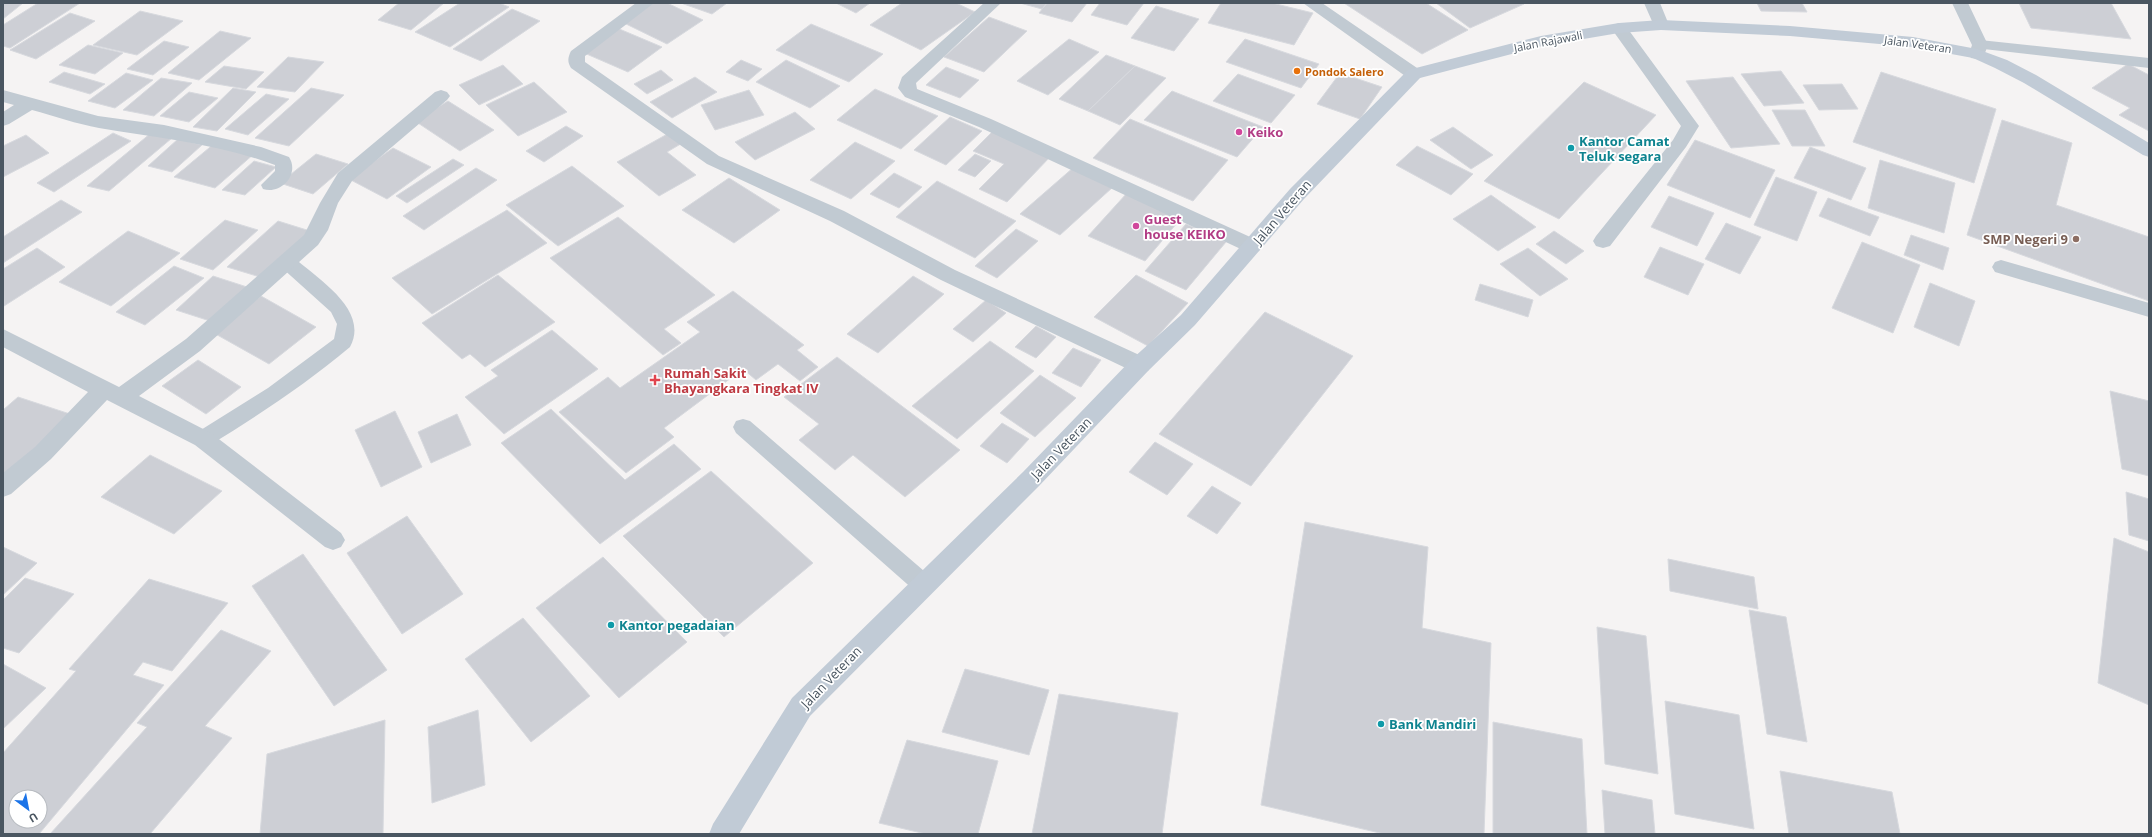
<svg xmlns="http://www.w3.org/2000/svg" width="2152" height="837" font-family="'Open Sans',sans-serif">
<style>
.building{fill:#cdcfd5;stroke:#d7d9de;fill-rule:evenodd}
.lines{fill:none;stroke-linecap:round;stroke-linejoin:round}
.lane{fill:#c1cad2;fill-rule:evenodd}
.street{fill:#c1cad2;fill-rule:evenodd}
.secondary{fill:#c1cbd6;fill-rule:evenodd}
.food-dot{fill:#e8710a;stroke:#fff;stroke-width:1.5}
.hotel-dot{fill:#d1479c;stroke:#fff;stroke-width:1.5}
.culture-dot{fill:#0f9aa8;stroke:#fff;stroke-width:1.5}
.education-dot{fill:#8d6e63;stroke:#fff;stroke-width:1.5}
.health-dot{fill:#e0444e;stroke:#fff;stroke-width:1.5}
.labels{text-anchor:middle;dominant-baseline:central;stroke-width:3.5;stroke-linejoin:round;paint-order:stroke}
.far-street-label{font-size:11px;fill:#4a5661;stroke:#fff}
.far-food-label{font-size:11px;font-weight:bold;fill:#c56008;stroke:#fff;text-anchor:start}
.hotel-label{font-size:13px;font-weight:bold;fill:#b23c85;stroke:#fff;text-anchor:start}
.culture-label{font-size:13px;font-weight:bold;fill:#0d838f;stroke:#fff;text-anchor:start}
.street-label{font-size:13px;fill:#4a5661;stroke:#fff}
.education-label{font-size:13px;font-weight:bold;fill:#785e54;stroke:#fff;text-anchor:end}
.health-label{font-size:13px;font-weight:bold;fill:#be3a42;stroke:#fff;text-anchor:start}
</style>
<rect width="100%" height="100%" fill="#f5f3f3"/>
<path class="building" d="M3,3H23L3,19Z
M38,3H80L10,48L3,46V25Z
M399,3H444L411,30L378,20Z
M460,3H499L509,7L450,47L415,32Z
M652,3H667L703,20L667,44L622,22Z
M681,3H727L712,14Z
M836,3H870L856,13Z
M902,3H956L975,12L921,50L870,25Z
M1020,3H1047L1042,9Z
M1047,3H1087L1072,22L1039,13Z
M1100,3H1144L1127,25L1091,15Z
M1221,3H1272L1313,13L1294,45L1208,23Z
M1344,3H1426L1468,30L1422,54Z
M1436,3H1522L1524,4L1470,28Z
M1757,3H1802L1807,12L1761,11Z
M2019,3H2111L2131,39L2031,28Z
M1156,6L1199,19L1174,51L1131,38Z
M512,9L540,21L481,61L453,49Z
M140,11L183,21L137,55L93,45Z
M70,13L95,21L36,59L10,50Z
M989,17L1027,31L984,72L944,57Z
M811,24L883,54L849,82L776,50Z
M617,28L662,47L628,72L582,52Z
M220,31L251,38L199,80L168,73Z
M1069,39L1099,52L1048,95L1017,81Z
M1245,39L1319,64L1301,88L1226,62Z
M164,41L189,47L153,75L127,69Z
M88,45L123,53L95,74L59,65Z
M1106,55L1135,66L1088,111L1059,99Z
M288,57L324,62L295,92L257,87Z
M741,60L762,69L748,81L726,72Z
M786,60L840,86L810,108L756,82Z
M2128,64L2149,75V131L2119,115L2130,108L2092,88Z
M503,65L523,84L479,105L459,85Z
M224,66L264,72L246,89L205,82Z
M1135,66L1166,78L1120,125L1088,111Z
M946,67L979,80L960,98L926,85Z
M661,70L673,80L647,94L634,84Z
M1781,71L1804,103L1764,106L1741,74Z
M64,72L105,84L90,94L49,82Z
M1881,72L1996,109L1974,183L1853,142Z
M126,73L153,80L115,108L88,101Z
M1340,73L1382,87L1360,119L1317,104Z
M1238,74L1295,95L1271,123L1213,101Z
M695,77L717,92L672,118L650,102Z
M1733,77L1780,144L1731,148L1686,81Z
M161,78L192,83L154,116L123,110Z
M534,82L567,112L518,136L486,105Z
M1584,82L1656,115L1559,219L1484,181Z
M1842,84L1858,109L1819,110L1803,85Z
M233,88L256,92L217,131L193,127Z
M311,88L344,95L289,146L255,138Z
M875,89L938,116L901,149L837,120Z
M749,90L764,115L715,130L701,105Z
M1172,91L1263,127L1237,157L1144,120Z
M189,92L218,98L189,122L160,116Z
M266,94L289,99L248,135L225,129Z
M448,101L494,130L460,151L415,121Z
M1772,110H1805L1825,146H1792Z
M795,112L815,129L755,160L735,142Z
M950,117L982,131L946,165L914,150Z
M1130,119L1228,160L1193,201L1093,158Z
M2002,120L2072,143L2056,205L2149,237V301L1967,235Z
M566,126L583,136L544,162L526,151Z
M1453,127L1493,155L1471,169L1430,140Z
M671,132L684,142L667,152L696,175L659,196L617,162Z
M992,132L1051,156L1007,202L979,189L1004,164L973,151Z
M113,133L131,141L54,192L37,183Z
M151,133L172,138L109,191L87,186Z
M26,135L49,153L3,177V146Z
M178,139L202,145L172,172L148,166Z
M1695,140L1775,170L1750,218L1667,185Z
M855,142L895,161L851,199L810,180Z
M215,143L255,153L215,188L174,177Z
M1417,146L1473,174L1451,195L1396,165Z
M1810,147L1866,168L1851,200L1794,178Z
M393,148L431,167L387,199L349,179Z
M316,154L348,164L313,194L280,183Z
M975,154L991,161L975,177L958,170Z
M453,159L464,165L407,203L396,196Z
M1880,160L1955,183L1944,233L1868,208Z
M254,161L276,167L245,195L222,190Z
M572,166L624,206L558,246L506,205Z
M1074,167L1113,187L1060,235L1020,214Z
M476,168L497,180L424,230L403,216Z
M894,173L922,187L899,208L870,194Z
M1776,177L1817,192L1797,241L1754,225Z
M729,178L780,210L734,243L682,210Z
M937,181L1016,221L975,258L896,217Z
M1127,193L1183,216L1145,261L1088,236Z
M1491,195L1536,227L1498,251L1453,219Z
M1669,196L1714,213L1697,246L1651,227Z
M1828,198L1879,217L1870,236L1819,216Z
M61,200L82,212L3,263V237Z
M507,210L547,243L432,314L392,278Z
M618,217L715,295L664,329L681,343L663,355L550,258Z
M225,220L258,230L213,270L180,259Z
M278,221L310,231L260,277L227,267Z
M1726,223L1761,237L1740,274L1705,259Z
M1186,224L1226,242L1186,290L1145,271Z
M1016,229L1038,241L997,278L975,266Z
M128,231L180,253L111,306L59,282Z
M1554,231L1584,251L1566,264L1536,244Z
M1911,235L1949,248L1943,270L1904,255Z
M1862,242L1920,265L1893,333L1832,308Z
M1660,247L1704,264L1688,295L1644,277Z
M37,248L65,267L4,306L3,269Z
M1528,248L1568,279L1540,296L1500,264Z
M174,266L204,278L145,325L116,312Z
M498,275L555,322L485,367L470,354L462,359L422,323Z
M1136,275L1188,303L1148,346L1094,317Z
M213,276L247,287L210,321L176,310Z
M913,276L944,294L878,353L847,334Z
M1930,283L1975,301L1959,346L1914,327Z
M1480,284L1533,300L1528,317L1475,300Z
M733,291L804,345L797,350L818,367L800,381L778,364L756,380L743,369L664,428L674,437L626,473L559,412L608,377L620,388L700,332L687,322Z
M261,296L316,327L269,364L212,332Z
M986,300L1006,313L973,342L953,329Z
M1265,312L1353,356L1251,486L1159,434Z
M1036,326L1056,337L1036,358L1015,347Z
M552,330L598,369L504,434L465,397L498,376L491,370Z
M990,341L1034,371L957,439L912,406Z
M1073,348L1101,360L1081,387L1052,373Z
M837,357L960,450L905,497L853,455L835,470L799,440L819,424L784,397Z
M198,360L241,387L206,414L162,386Z
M1040,375L1076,398L1035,437L1000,413Z
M2110,391L2149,401V476L2122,469Z
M18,397L76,416L3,483V410Z
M551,409L625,480L674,444L701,469L600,544L501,443Z
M395,411L422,467L381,487L355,430Z
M457,414L471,445L431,463L418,432Z
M1002,423L1029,439L1007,463L980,446Z
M1155,442L1193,464L1167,495L1129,472Z
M150,455L222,491L174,534L101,497Z
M711,471L813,563L724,637L623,536Z
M1212,486L1241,503L1217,534L1187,516Z
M2126,492L2149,499V541L2129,535Z
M407,516L463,594L402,634L347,553Z
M1305,522L1428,547L1422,628L1491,643L1484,834H1384L1261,805Z
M2114,538L2149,552V705L2098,683Z
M3,547L37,563L3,595Z
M303,554L387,670L334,706L252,586Z
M603,557L687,642L619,698L536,608Z
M1668,559L1754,577L1758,609L1670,591Z
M25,578L74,594L19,653L3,648V600Z
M149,579L228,603L172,671L143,662L133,675L164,685L39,834H3V753L76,671L69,669ZM16,797H40V821H16Z
M1749,610L1786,617L1807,742L1767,734Z
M523,618L590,696L531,742L465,659Z
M1597,627L1646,636L1658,774L1605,764Z
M221,630L271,651L205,726L232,738L150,834H50L147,727L137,723Z
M3,664L46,688L3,729Z
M965,669L1049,690L1029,755L942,732Z
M1059,694L1178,713L1162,834H1032Z
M1665,701L1739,715L1754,829L1675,814Z
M478,710L485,785L432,803L428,727Z
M385,720L383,834H260L267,754Z
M1493,722L1582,739L1587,834H1493Z
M907,740L998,761L978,834H926L879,823Z
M1780,771L1892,792L1900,834H1789Z
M1602,790L1652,800L1655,834H1605Z"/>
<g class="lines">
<path class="lane" d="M1980,40L2149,58V68L1975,48L1972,45L1975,42Z
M287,256L293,257C318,279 370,310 350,347C306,384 259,415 210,445L203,447L196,445L193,439L196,433L268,388L334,339L337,324L331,312L281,267L278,262L281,257Z
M2001,260L2149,303V317L1995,272L1992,267L1995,262Z
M743,419L750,421L931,577L934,584L931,591L923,594L915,591L736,433L733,427L736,421Z"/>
<path class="street" d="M636,3H654L589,53L585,56V62L719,156L844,211L955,270L1148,359L1151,365L1148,371L1140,373L1132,371L941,280L830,221L707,164L571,68C567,62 568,57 571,51Z
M984,3H1001L916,83L917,89L991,119L1259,241L1262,246L1259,251L1252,253L1245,251L979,127L905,97L898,88L902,77Z
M1303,3H1322L1420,70L1423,74L1420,78L1414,79L1408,78Z
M1644,3H1660L1669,25L1667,28H1655Z
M1952,3H1968L1988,45L1983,58L1977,59L1971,58L1969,54L1972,45Z
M1619,23L1625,25L1699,126L1686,147L1610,246L1603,248L1596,246L1593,241L1596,236L1673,140L1681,126L1611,28L1613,25Z
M3,90L98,116L164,125L261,147L289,157C300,174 281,195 263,189L261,185L275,171V165C219,144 158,138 99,128C77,124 54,116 32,110L9,124L3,126V112L14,105L3,102Z
M441,90L447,92L450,96L447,100L352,181L338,203L328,230L318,245L200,351L139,396L211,433L341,533L345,540L341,547L333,550L325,547L195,445L107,400L51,459L11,494L3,497V473L35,447L88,392L3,347V329L119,387L186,339L304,235L320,203L338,173L435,92Z"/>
<path class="secondary" d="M1661,20L1790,26L1913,37L1977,49L2007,60L2036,75L2149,143V157L2143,155L2024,83L1995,68L1973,58L1913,47L1790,36L1661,30L1619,33L1542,46L1420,78L1304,199L1195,325L1148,371L1039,486L810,716L739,834H709L713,824L792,698L1023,472L1132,359L1181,315L1290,189L1408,70L1541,36L1619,23Z"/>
</g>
<circle class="food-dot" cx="1297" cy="71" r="4"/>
<g class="hotel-dot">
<circle cx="1239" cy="132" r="4"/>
<circle cx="1136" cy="226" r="4"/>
</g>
<g class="culture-dot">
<circle cx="1571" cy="148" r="4"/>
<circle cx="611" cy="625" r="4"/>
<circle cx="1381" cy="724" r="4"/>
</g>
<circle class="education-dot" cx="2076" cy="239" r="4"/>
<path class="health-dot" d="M653 374h4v4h4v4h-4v4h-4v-4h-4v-4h4z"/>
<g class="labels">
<g class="far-street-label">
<text transform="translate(1548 41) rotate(-11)">Jalan Rajawali</text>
<text transform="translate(1918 44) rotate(8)">Jalan Veteran</text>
</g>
<g class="far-food-label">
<text x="1305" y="71">Pondok Salero</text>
</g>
<g class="hotel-label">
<text x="1247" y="132">Keiko</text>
<text x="1144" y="219">Guest<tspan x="1144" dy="15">house KEIKO</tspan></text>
</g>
<g class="culture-label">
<text x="1579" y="141">Kantor Camat<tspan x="1579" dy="15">Teluk segara</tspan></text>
<text x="619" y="625">Kantor pegadaian</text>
<text x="1389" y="724">Bank Mandiri</text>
</g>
<g class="street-label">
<text transform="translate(1282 212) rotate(-49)">Jalan Veteran</text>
<text transform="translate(1061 448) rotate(-46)">Jalan Veteran</text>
<text transform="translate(831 677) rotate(-46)">Jalan Veteran</text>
</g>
<g class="education-label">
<text x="2068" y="239">SMP Negeri 9</text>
</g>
<g class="health-label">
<text x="664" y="373">Rumah Sakit<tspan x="664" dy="15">Bhayangkara Tingkat IV</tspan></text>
</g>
</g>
<rect width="2152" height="837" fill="none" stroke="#4a5661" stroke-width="8"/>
<g transform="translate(28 809) rotate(148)"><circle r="19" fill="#ffffff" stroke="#b7bbc0"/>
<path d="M0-3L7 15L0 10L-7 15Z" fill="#1a73e8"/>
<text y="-6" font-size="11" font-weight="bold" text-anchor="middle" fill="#4a5661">U</text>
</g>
</svg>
